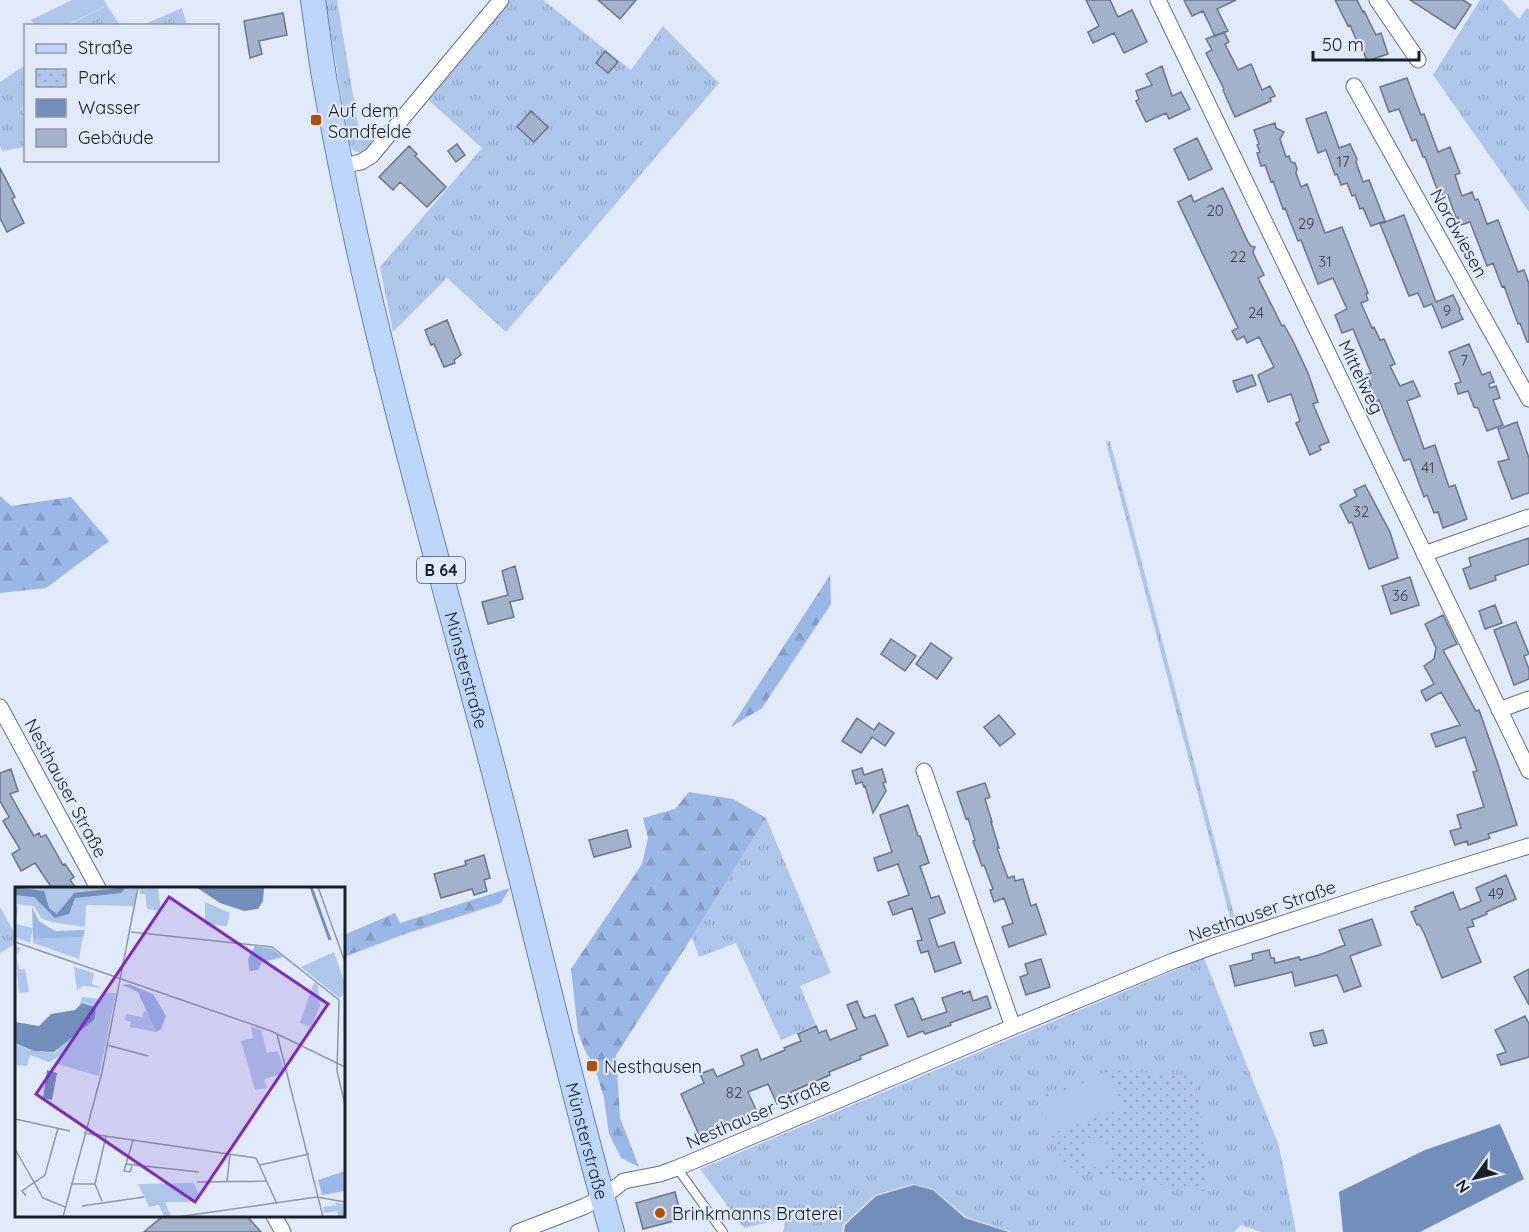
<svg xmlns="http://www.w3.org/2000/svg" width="1529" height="1232" font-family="Quicksand,sans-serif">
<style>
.grass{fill:url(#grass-tufts)}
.forest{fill:url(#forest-firs)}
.park{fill:url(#park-dots)}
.garden{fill:#afc6eb}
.water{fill:#738eba}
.building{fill:#a3b2cb;stroke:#68768e;stroke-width:1.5}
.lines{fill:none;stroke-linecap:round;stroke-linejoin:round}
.lane-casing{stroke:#606f86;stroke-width:10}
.street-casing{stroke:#606f86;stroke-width:17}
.primary-casing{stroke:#6783b0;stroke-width:26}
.lane{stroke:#fff;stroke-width:8}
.street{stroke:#fff;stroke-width:15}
.primary{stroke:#bed6fb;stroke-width:24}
.poi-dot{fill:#b05102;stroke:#e0eafa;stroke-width:2}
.labels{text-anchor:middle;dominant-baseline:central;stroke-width:4.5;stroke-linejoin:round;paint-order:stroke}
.number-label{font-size:15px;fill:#3b4350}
.shield{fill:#e0eafa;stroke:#545b66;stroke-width:1.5}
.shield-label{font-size:16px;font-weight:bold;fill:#181e27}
.poi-label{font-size:18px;fill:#181e27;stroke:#e0eafa;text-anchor:start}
.street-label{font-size:18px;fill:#181e27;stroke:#e0eafa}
.inset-river{fill:none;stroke:#738eba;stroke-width:3}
.inset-road{fill:none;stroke:#9098a6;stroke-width:1.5}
.view{fill:#7b2cbf;fill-opacity:0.15;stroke:#7b2cbf;stroke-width:3}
.inset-edge{fill:none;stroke:#181e27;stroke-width:3}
</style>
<defs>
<pattern id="grass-tufts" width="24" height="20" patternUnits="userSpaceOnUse" patternTransform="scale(1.5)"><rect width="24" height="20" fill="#afc6eb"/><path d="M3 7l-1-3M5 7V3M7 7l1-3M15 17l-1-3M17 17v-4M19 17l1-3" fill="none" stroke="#96aaca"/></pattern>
<pattern id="forest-firs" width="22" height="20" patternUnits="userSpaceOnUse" patternTransform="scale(1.5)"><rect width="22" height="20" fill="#9bb7e5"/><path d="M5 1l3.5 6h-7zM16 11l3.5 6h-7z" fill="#859dc4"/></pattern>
<pattern id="park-dots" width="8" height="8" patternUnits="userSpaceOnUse" patternTransform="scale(1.5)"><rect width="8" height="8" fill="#afc6eb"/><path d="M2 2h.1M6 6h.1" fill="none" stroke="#96aaca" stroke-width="1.8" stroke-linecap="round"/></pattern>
</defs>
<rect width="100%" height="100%" fill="#e0eafa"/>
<path class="grass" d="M325,0H337L359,131L375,142L364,153L355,152L350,145Z
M505,0H543L631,70L663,26L719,83L506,332L447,278L393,332L380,267L482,148L426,98Z
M1480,0H1502L1519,19L1527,8L1529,9V212L1433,75Z
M107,6L120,25L65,26Z
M182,8L187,25H143Z
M25,65V147L2,151L0,146V82Z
M1110,441L1236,923L1232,925L1106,442Z
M766,818L831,973L800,986L816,1025L781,1040L736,943L699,957L692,937Z
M0,907L16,936V943L0,953Z
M1204,958L1279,1146L1296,1232H1261L1241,1225L1234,1232H1012L966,1217L933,1189L913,1184L875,1195L843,1225L842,1232H783L786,1218L744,1228L700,1169Z"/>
<path class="forest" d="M0,496L11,506L71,497L109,541L46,588L0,593Z
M830,575L831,604L762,708L731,727Z
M689,792L733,799L766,818L692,937L616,1055L620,1118L639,1167L621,1158L609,1134L604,1098L594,1065L585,1051L578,1032L571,969L642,864L648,838L643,818L675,809Z
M510,888L501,903L402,935L344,957V935L395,913L400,923Z"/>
<path class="park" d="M1111,1070L1195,1076L1209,1192L1066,1171L1036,1098Z"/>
<path class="garden" d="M72,0H104L107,6L65,25H35L31,20Z
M1108,1073L1122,1107L1052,1134L1039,1100Z
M1105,1140L1111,1164L1088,1169L1082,1146Z"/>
<path class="water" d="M1500,1124L1524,1179L1420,1232H1343L1339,1192L1425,1150Z
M914,1185L933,1190L965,1218L1009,1232H844L845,1225L876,1196Z"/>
<path class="building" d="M598,0H636L620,19Z
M1086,0H1110L1118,17L1132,10L1147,42L1124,53L1114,33L1093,43L1088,32L1099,26Z
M1184,0H1236L1217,9L1228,31L1215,36L1203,11L1192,16Z
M1335,0H1357L1363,12L1364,11L1376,35L1381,33L1388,54L1367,61L1360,42H1357L1350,25L1348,26Z
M1410,0H1463L1471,5L1455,29Z
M283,13L287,35L259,41L262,54L250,58L244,21Z
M1224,32L1229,42L1225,44L1238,70L1251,64L1262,90L1270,86L1275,96L1270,98L1271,101L1235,117L1223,90L1224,89L1206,53L1212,50L1206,39Z
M605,51L618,62L608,73L596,63Z
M1162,66L1172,96L1181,92L1190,109L1169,119L1166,113L1146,122L1136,101L1139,99L1136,91L1152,85L1146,74Z
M1407,78L1421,115L1424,114L1438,152L1450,147L1460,173L1455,175L1462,196L1472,192L1475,200L1478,199L1487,224L1498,220L1518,272L1524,270L1529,284V342H1527L1520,323L1518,324L1504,286L1502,287L1493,263L1487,266L1470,222L1461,225L1458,217L1456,218L1448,195L1443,197L1440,188L1437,189L1425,157H1423L1416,139L1412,141L1399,109L1389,112L1380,87Z
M531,111L548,127L534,142L517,127Z
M1326,112L1339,148L1350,144L1357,159L1356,162L1363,182L1369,180L1385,221L1371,226L1363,208L1360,209L1355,195L1352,196L1347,183L1341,185L1337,174L1335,175L1326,150L1318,153L1306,119Z
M1275,123L1276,128L1284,132L1280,139L1286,157L1289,156L1291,162L1295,163L1297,169L1296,173L1301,187L1307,184L1325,233L1342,227L1368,293L1366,294L1368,300L1361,303L1372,328L1374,327L1380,340L1384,339L1395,364L1390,366L1400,386L1413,381L1415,385L1420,396L1407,401L1424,449L1435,445L1449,487L1455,485L1467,519L1443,528L1438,512L1434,513L1427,495L1424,497L1410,459L1404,461L1379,400L1375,402L1367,387L1371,385L1366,375L1371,373L1353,329L1342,333L1335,315L1347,309L1333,278L1318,284L1301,240L1298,241L1285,208L1283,209L1273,181L1271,182L1265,165L1261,166L1257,153L1260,152L1257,145L1259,144L1254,130Z
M1197,138L1212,169L1189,180L1174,149Z
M457,144L465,155L456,162L448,151Z
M409,146L417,154L415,156L446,187L427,207L400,182L393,190L379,177Z
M0,168L15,197L12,199L24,223L7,232L0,218Z
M1223,188L1248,242L1251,246L1255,247L1253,252L1255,257L1264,275L1258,278L1282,326L1284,325L1293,341L1308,373L1318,402L1313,404L1329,442L1319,446L1321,450L1310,455L1296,423L1300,421L1291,394L1268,402L1258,375L1274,367L1259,337L1247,343L1244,336L1237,340L1232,331L1238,328L1178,202L1191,195L1194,202Z
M1404,215L1436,302L1453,295L1460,309L1459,311L1463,319L1442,328L1432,304L1424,307L1418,293L1409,296L1380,224Z
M447,320L461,355L454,360L455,363L444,367L434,344L431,345L425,330Z
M1469,344L1482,375L1490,372L1494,382L1489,384L1490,388L1496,386L1500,398L1493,400L1503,425L1487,431L1478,408L1474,407L1468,391L1458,394L1455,384L1461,382L1449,352Z
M1252,375L1256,385L1237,392L1233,381Z
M1517,422L1529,458V493L1512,499L1498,462L1509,459L1498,429Z
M1365,485L1390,532L1398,558L1369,569L1352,522L1349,523L1340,505L1357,496L1354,490Z
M1529,538V564L1495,576L1496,580L1470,589L1463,569L1471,566L1469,558Z
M515,566L523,599L510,602L514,617L488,624L482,602L508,595L502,571Z
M1410,577L1419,605L1391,614L1382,586Z
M1495,605L1502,623L1485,629L1479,611Z
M1443,615L1457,644L1443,650L1476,711L1479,710L1498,764L1517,825L1488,834L1490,838L1468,845L1467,841L1455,845L1450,831L1461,828L1457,815L1484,807L1473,772L1477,771L1465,737L1436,747L1431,734L1460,725L1441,692L1426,701L1421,691L1434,684L1424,666L1434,659L1436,648L1425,624Z
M1516,622L1529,654L1524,656L1529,669V679L1514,685L1494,630Z
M891,639L916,656L905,671L881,654Z
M931,643L952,658L937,679L916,664Z
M999,715L1015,734L1000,746L984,727Z
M857,718L874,730L879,723L894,733L885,746L872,737L861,753L842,741Z
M862,768L864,775L882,769L886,782L883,783L886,791L873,813L865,786L864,787L862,782L856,784L852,771Z
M11,769L18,791L10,794L20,812L34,836L39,833L41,837L46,835L63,865L65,864L74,877L70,880L76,888H52L35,863L21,871L12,854L20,849L3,821L9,817L0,801V773Z
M985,783L990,797L985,799L992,822H991L999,848H997L1008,878L1014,876L1015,881L1023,879L1031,906L1036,904L1046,934L1009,947L1002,927L1013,923L1004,898L994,902L990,890L993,889L984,865L982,866L973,841L975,840L968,818L966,819L957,792Z
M908,805L918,836H920L929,863L920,866L931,898L939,896L945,913L929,919L938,947L954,942L961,963L935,972L928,951L921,953L917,941L922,940L912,908L893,915L888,902L909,895L898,864L878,871L874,858L892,852L880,815Z
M627,830L631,847L594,857L589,840Z
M484,855L490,878L484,880L487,891L474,895L472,889L441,898L434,874L466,865L465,861Z
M1506,875L1516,899L1486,912L1487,914L1472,920L1474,926L1467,928L1481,962L1442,978L1424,933L1419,924L1417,925L1411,912L1416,910L1415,907L1453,892L1460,910L1481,901L1476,888Z
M1372,919L1381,945L1350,956L1361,986L1344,992L1337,975L1295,986L1292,972L1235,986L1230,966L1253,960L1252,954L1269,950L1271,958H1274L1275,963L1299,957L1300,960L1319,955L1345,945L1339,930Z
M1041,959L1050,987L1026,995L1020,977L1028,974L1025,964Z
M1529,969V1005L1514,977Z
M962,991L963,994L970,991L973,1001L987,996L991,1008L950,1023L951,1025L925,1034L923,1031L908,1037L895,1005L913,998L922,1020L947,1012L942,998Z
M857,1001L864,1018L865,1017L866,1018L875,1015L888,1045L860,1056L861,1059L829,1072L830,1075L791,1092L793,1097L777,1104L768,1084L748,1092L757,1112L700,1137L681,1094L704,1083L700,1074L713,1069L717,1077L744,1065L741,1056L757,1049L761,1060L785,1050L784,1048L801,1041L798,1034L816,1026L819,1033L826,1030L830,1040L857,1029L847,1005Z
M1525,1016L1529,1024V1057L1501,1065L1497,1055L1506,1052L1495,1030Z
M1323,1030L1327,1043L1314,1046L1310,1033Z
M675,1192L682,1219L643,1229L636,1203Z
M164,1215H246L261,1232H144Z"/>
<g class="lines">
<defs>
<path id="lane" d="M677,1168L723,1232"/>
<path id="street" d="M1158,0L1529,771
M1377,0L1418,60
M1354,86L1529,399
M341,166L361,162L371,156L501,0
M1424,554L1529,517
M0,707L98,888
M1499,710L1529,699
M924,771L1013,1027
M274,1216L283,1232
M518,1232L583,1207L603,1197L624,1181L660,1174L677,1168L986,1038L1173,961L1214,946L1379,892L1529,846"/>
<g id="primary">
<path id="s1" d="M313,0C317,27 320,55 325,82C364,304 427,521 485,738C529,902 566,1069 612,1232"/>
</g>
</defs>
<use href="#lane" class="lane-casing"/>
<use href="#street" class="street-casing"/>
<use href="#primary" class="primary-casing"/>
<use href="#lane" class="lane"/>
<use href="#street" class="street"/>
<use href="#primary" class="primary"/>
</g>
<g class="poi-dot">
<rect x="310" y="114" width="12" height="12" rx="3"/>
<rect x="586" y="1060" width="12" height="12" rx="3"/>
<circle cx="660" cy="1213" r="6"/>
</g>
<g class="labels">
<g class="number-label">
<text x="1343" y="161">17</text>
<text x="1215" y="210">20</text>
<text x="1306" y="223">29</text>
<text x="1238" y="256">22</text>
<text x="1325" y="261">31</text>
<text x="1447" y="310">9</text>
<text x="1256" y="312">24</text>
<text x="1464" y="360">7</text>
<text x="1428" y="467">41</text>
<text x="1361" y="511">32</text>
<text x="1400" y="595">36</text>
<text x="1496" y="893">49</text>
<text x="734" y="1092">82</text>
</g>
<rect class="shield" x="417" y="557" width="48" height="26" rx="4.5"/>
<g class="shield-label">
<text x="441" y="570">B 64</text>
</g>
<g class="poi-label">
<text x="328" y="110">Auf dem<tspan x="328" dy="21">Sandfelde</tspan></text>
<text x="604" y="1066">Nesthausen</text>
<text x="672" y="1213">Brinkmanns Braterei</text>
</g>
<g class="street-label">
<text transform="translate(1459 233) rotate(61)">Nordwiesen</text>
<text transform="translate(1361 377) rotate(64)">Mittelweg</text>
<text stroke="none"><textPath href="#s1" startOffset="688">Münsterstraße</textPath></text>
<text transform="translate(66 788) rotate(62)">Nesthauser Straße</text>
<text transform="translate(1262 911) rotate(-19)">Nesthauser Straße</text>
<text transform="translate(758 1113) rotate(-23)">Nesthauser Straße</text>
<text stroke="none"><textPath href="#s1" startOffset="1174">Münsterstraße</textPath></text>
</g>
</g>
<g transform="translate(15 887)">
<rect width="330" height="330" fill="#e0eafa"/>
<path d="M14,0H104L49,21ZM125,0H143L146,24L132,22L130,7H124ZM190,15L215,26L212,39L190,38ZM0,19L3,20L1,37L18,41L15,56L0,50ZM68,50L64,72L18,56V52ZM0,59L6,61L1,69L4,82H10L14,105L4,106ZM319,65L330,98V106L324,111L286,80ZM59,80L79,86L77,97L88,101L68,99L62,103ZM299,95L303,98L305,119L296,140L285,136ZM90,106H101L84,189L39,176L46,168L34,175L15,168L12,179L0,178V157L19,164L40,166L58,147L81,132V119L67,115L64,119L67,110L87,112ZM129,124L132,125L141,145L115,140L116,135L110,133L111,127L127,130ZM236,139L246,143L252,166L263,164L270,186L249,192L252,201L240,203L226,154L238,151ZM179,296L185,311L176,315H150L156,329L149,330L144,318L134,320L123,297ZM320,315L330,317V330H323L322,324L309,326L308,320L321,318Z" fill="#afc6eb"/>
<path d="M17,20L24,34L40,44L70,43L68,50L18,52ZM240,59L257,62L268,70L247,75L243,83L234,84L233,72ZM114,97L138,107L151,129L146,142L141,145L123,105L107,98ZM330,284V304L307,308L303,293Z" fill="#9bb7e5"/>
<path d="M0,0H30L44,15L56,0H122L119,19L71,18L70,40L36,35L26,31L19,19L0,17ZM69,153L81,155L70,178L54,169Z" fill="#afc6eb"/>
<path d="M0,0L29,4L34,21L42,27L59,6L111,0L106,6L60,11L54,27L40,31L19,10L0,8ZM181,0H249L248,14L243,22L229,24L205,16ZM67,116L81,120L80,132L39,165L19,164L0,156V135L24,139L36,127L60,123ZM32,183L42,186L37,213L28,211Z" fill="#738eba"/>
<path class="inset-river" d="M296,0L315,53"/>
<path class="inset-road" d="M303,0L330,75M116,45L257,60L324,113M0,55L256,144L330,180M324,113L322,184L330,218M262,147L308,330M92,158L133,169M0,232L55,244M69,246L241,271L262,317M118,253L111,277L184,285M0,262L28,311L50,320M111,277L109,284L115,285L117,279M245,278L294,267M182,295L251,294M212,295L215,267M56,297H80M80,297L91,249M80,297L87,314M11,309L7,304L30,288L43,241M67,319L129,310M48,330L87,185L123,0M162,330L302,310L330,315"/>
<path class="view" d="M154,10L313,117L180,315L21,207Z"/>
<rect width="330" height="330" class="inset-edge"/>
</g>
<rect x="24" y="24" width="195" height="138" fill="#e0eafa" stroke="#9098a6" stroke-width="1.5"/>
<rect x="36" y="44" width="30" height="9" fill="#bed6fb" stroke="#9098a6" stroke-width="1.5"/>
<text x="78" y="54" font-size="18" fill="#181e27">Straße</text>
<rect x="36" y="69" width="30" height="18" fill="url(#park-dots)" stroke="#9098a6" stroke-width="1.5"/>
<text x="78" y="84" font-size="18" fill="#181e27">Park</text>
<rect x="36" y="99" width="30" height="18" fill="#738eba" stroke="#9098a6" stroke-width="1.5"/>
<text x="78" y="114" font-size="18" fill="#181e27">Wasser</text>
<rect x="36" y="129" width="30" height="18" fill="#a3b2cb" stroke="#9098a6" stroke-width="1.5"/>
<text x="78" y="144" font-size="18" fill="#181e27">Gebäude</text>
<g transform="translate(1475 1178) rotate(236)" stroke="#e0eafa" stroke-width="4.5" paint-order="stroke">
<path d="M0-4.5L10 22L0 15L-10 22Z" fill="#181e27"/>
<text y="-9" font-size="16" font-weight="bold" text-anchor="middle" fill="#181e27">N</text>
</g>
<path d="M1313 51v9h106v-9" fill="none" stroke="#181e27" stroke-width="3"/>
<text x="1322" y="51" font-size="18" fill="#181e27" stroke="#e0eafa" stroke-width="4.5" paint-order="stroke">50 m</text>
</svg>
